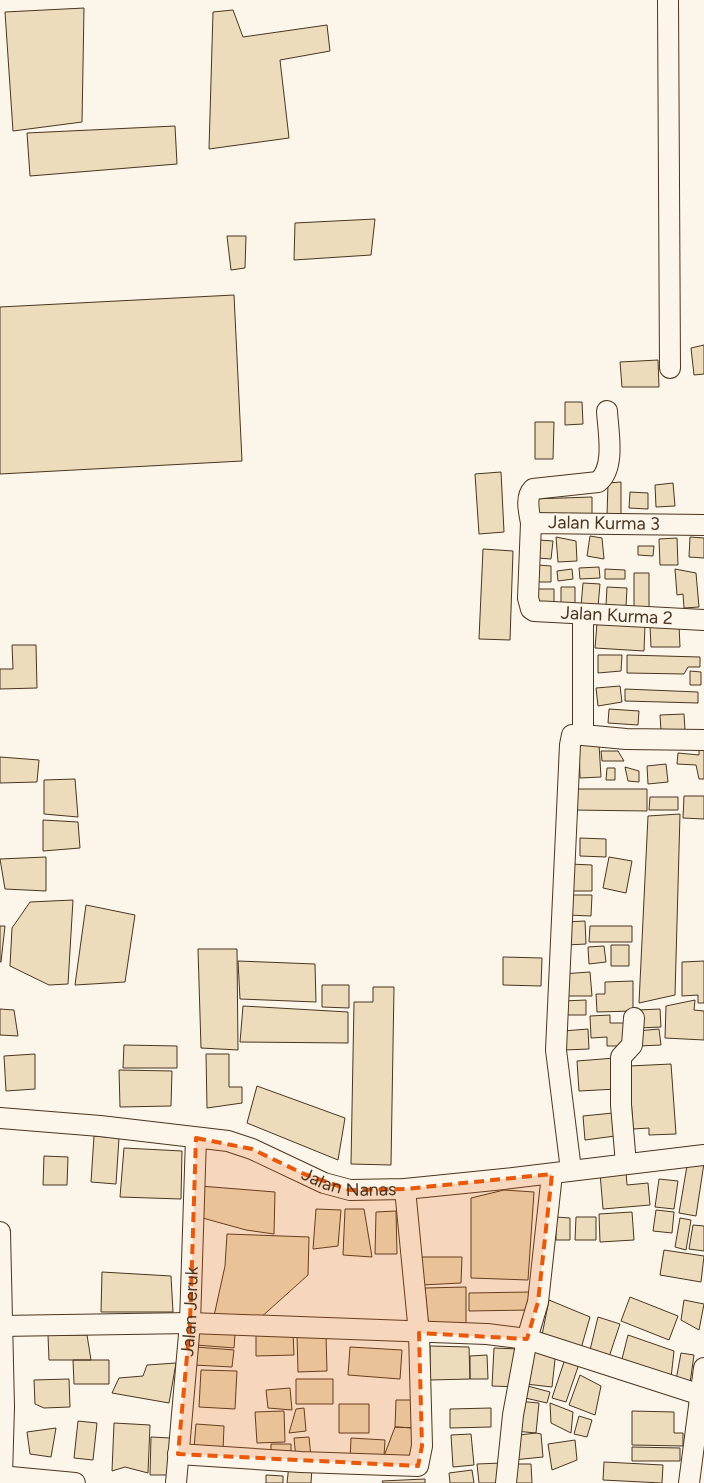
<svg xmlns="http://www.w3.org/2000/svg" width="704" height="1483" font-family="Figtree,sans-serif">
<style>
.building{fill:#ecdcbc;stroke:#4a3520}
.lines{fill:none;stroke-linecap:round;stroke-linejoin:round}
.minor-casing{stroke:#4a3520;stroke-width:22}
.minor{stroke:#fbf6e9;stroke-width:20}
.marked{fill:#e8590c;fill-opacity:0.2;stroke:#e8590c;stroke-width:4;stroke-dasharray:10 6;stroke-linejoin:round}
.labels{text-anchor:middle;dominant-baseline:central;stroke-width:4;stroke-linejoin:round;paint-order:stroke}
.street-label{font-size:18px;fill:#4a3520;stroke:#fbf6e9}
</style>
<rect width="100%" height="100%" fill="#fbf6e9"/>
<path class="building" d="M84,8L82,122L13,131L5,12Z
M233,10L243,37L327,25L330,51L280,60L289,138L209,149L213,12Z
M175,126L177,164L30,176L27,133Z
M375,219L371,255L294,260L295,223Z
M227,236H246L245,268L231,270Z
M234,295L242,461L0,474V307Z
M704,345V374L694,375L691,348Z
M658,360L659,387H622L620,362Z
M565,402H582L583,424L565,425Z
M535,422H554L553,459H535Z
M501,472L504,532L479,534L475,474Z
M621,482V516H607L608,483Z
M673,483L675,506L656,507L655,485Z
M630,492L648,493V509L629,508Z
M592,497V515L532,517V499Z
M590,536L602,538L604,559L587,556Z
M556,537L576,541L577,561L558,562Z
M690,537L704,538V558L689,557Z
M677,538L678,565H660L659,539Z
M539,540L553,541L551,559L538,558Z
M638,546H654L653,556L638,555Z
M483,549L513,551L510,640L479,639Z
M538,565L551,566V582H538Z
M599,567L600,578L580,579L579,568Z
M572,569L573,579L558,581L557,571Z
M605,569L625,570V579H605Z
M675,569L696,573L699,607L684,608L683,594L677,595Z
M634,573H649V609H634Z
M583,583L600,584L598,607L581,606Z
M561,587H575V605H561Z
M607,587L627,588L626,606L606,605Z
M536,589H554V607H536Z
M597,623L645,625L644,651L595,648Z
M679,625L680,647H651L650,626Z
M12,645H36L37,688L0,689V669H13Z
M598,655H622L621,671L598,673Z
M627,655L700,657V667H688L684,674L627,673Z
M690,671L701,672V685H690Z
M620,686L622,702L598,706L596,688Z
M625,689L698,692V703L625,701Z
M609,709L639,711L638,725L608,723Z
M684,714L685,730L661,731L660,715Z
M699,743H704V779H699L696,765L677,764L678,753L699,755Z
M599,744L601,777L580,778L579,745Z
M601,751H618L624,761H602Z
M0,757L39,760L37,782L0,783Z
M666,764L668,782L648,784L647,766Z
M625,767L639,771V782L628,781Z
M607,768H615V780H606Z
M75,779L78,817L44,814V780Z
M572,789H647V811L572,810Z
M684,796H704V819L683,818Z
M650,797H678V810H649Z
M680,814L675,995L639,1003L648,816Z
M43,820L78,822L80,848L43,851Z
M580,838L606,839V857L580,856Z
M46,857V891L5,889L0,859Z
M609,857L632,861L626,893L603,888Z
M570,864L592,865V891H570Z
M568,895H592L591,916L567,915Z
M73,900L68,984L49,985L10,966L12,928L30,902Z
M86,905L135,915L125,982L75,985Z
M585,921L586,944L566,945L565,922Z
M0,926H5L1,962H0Z
M590,926H632V942H589Z
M611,945H629V966H611Z
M604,946L606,962L589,964L588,947Z
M198,949H237L238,1050L201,1048Z
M503,957L542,958L541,986L503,985Z
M238,961L315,964L316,1002L240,999Z
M704,961V1003H698V995L682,996V962Z
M590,972L592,996H563L561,974Z
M633,981V1011L597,1012L596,994H605V982Z
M322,985H349V1008L322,1007Z
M373,987H394L391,1165L351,1164L354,1002H373Z
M586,1000V1015H563V1001Z
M695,1000L694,1010L704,1011V1040L665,1038L666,1006Z
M243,1006L348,1012V1043L240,1042Z
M0,1009L14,1010L18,1036L0,1035Z
M660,1009L661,1027L638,1028V1010Z
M610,1015V1023H628V1046H607V1037L591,1038L590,1016Z
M588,1029L589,1049L564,1050L563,1031Z
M659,1029L661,1045L639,1046L637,1031Z
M124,1045L177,1046V1068H123Z
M35,1054V1089L6,1091L4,1056Z
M206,1054H229V1087H242V1103L207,1108Z
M615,1058L617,1089L579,1091L577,1061Z
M671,1064L676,1134L649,1135V1128L633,1129L629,1066Z
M119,1070L172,1071L171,1106L120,1107Z
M257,1086L345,1118L338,1160L247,1123Z
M613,1113L615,1136L585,1140L583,1116Z
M94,1136L119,1138L116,1184L91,1182Z
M124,1148L182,1151L181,1199L120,1197Z
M44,1156L68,1157L67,1185H43Z
M688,1160L704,1163L696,1216L679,1213Z
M626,1171L627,1185L648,1183L650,1205L603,1209L600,1173Z
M659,1179L678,1181L674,1209L655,1207Z
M200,1186L275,1192L274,1234L246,1230L199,1217Z
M504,1190L534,1192L528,1280L471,1278V1198Z
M316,1209L341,1210L338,1246L313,1249Z
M345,1209H364L372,1257L343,1255Z
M656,1210L674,1212L672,1233L653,1231Z
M396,1211L397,1254H375L376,1212Z
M632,1212L634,1240L600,1242L599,1214Z
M556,1217L570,1218V1240H556Z
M576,1217H596V1240H575Z
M680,1218L691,1220L686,1250L675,1247Z
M693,1225L704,1226V1251L689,1249Z
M227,1234L309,1237L308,1275L259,1319L214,1316L225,1266Z
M664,1250L704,1256L701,1282L660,1275Z
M421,1257H462L461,1283L421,1285Z
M102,1272L171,1276L173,1312H101Z
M466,1287V1333L429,1332L425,1288Z
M530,1292V1310L469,1311V1293Z
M630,1297L678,1316L669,1340L621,1321Z
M549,1300L590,1317L580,1352L541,1340Z
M684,1300L704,1304L699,1330L681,1320Z
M598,1317L620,1324L609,1357L590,1350Z
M197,1332L235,1334L234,1348L196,1345Z
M293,1333L294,1355L256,1356V1334Z
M48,1335H87L91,1360H49Z
M297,1335H326L327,1371L298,1372Z
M628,1335L674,1351L671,1378L621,1363Z
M430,1346L469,1347L470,1379L430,1380Z
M196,1347L234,1350L232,1367L194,1365Z
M350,1347L402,1350L400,1379L348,1375Z
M530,1347L556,1350L552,1387L526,1384Z
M494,1348L519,1349L517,1387L492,1386Z
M681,1353L694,1355L690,1383L676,1380Z
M487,1355L488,1379H470V1356Z
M565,1359L579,1364L566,1402L552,1398Z
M73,1360H109V1384H74Z
M176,1363L169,1403L112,1393L119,1378L143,1376L147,1365Z
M201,1370L237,1371L235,1409L199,1407Z
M580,1375L601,1386L595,1415L569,1405Z
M69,1379L70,1407L44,1408L35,1404L34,1380Z
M296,1379H333V1404H296Z
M524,1385L550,1392L547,1403L521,1397Z
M290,1388L292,1410L268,1408L266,1390Z
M396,1400H415V1428L395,1427Z
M517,1401L539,1403L536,1433L515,1431Z
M550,1403L573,1412L571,1433L551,1423Z
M339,1404H369V1433H339Z
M304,1408L306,1431L289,1433L296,1409Z
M491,1408V1427L450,1428V1409Z
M284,1411L285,1442L257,1443L255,1412Z
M632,1411L674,1412V1433H683V1446L632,1445Z
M579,1416L592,1420L587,1437L574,1434Z
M78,1421L97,1423L93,1460L74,1458Z
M114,1423L150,1425L148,1473L125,1467L112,1471Z
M196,1424L224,1426L223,1450L194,1448Z
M395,1427L415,1428V1456H384Z
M56,1428L51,1457L30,1454L27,1432Z
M536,1433L541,1434L543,1457L513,1460L511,1436Z
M471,1434L474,1465L453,1467L451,1435Z
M151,1437L171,1438L170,1475H150Z
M309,1437L311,1457L296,1459L294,1438Z
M351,1438L385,1440L384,1456L350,1461Z
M575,1440L577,1460L552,1470L548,1444Z
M271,1444H291V1459H271Z
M632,1447L680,1448V1461H632Z
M604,1462L663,1465L662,1483L603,1480Z
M502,1463L503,1483H479L477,1464Z
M515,1464H531L532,1483H516Z
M289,1465L312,1467L311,1483H287Z
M472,1470L474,1483H450L449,1473Z
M266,1475L283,1476V1483H266Z
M425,1479V1483H383L382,1481Z"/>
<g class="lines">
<defs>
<g id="minor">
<path d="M668,0L670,368"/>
<path d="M531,523C529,512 525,497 533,489L598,482C616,468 608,431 607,411"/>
<path id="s1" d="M704,525L531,523L528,598L531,609L534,611L704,620"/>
<path d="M583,615V735L626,739L704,740"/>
<path id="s2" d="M0,1118L100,1126L228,1141L252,1149L324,1183L350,1190L405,1189L504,1179L704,1155"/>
<path d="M626,1164L621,1105V1057L632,1045L634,1018"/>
<path d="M571,1170L556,1050L570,745L572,735H583"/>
<path d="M0,1232L4,1407L2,1476"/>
<path d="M0,1326L190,1323L487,1334L527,1339L701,1395"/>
<path d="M178,1454L301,1462L418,1466L422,1446L419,1333L405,1189"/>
<path d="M0,1476L75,1483"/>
<path id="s3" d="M176,1483L190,1323L196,1138"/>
<path d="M506,1483L513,1415L527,1339L538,1302L552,1174"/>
<path d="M689,1483L704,1368"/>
</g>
</defs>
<use href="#minor" class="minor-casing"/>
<use href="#minor" class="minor"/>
</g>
<path class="marked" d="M196,1138L252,1149L304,1174L350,1190L405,1189L552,1174L538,1302L527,1339L419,1333L422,1446L418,1466L178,1454L190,1323Z"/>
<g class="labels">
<g class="street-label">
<text transform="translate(604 523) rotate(1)">Jalan Kurma 3</text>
<text stroke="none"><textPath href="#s1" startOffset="346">Jalan Kurma 2</textPath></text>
<text stroke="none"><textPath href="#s2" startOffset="359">Jalan Nanas</textPath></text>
<text stroke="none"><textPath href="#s3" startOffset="172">Jalan Jeruk</textPath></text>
</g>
</g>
</svg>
